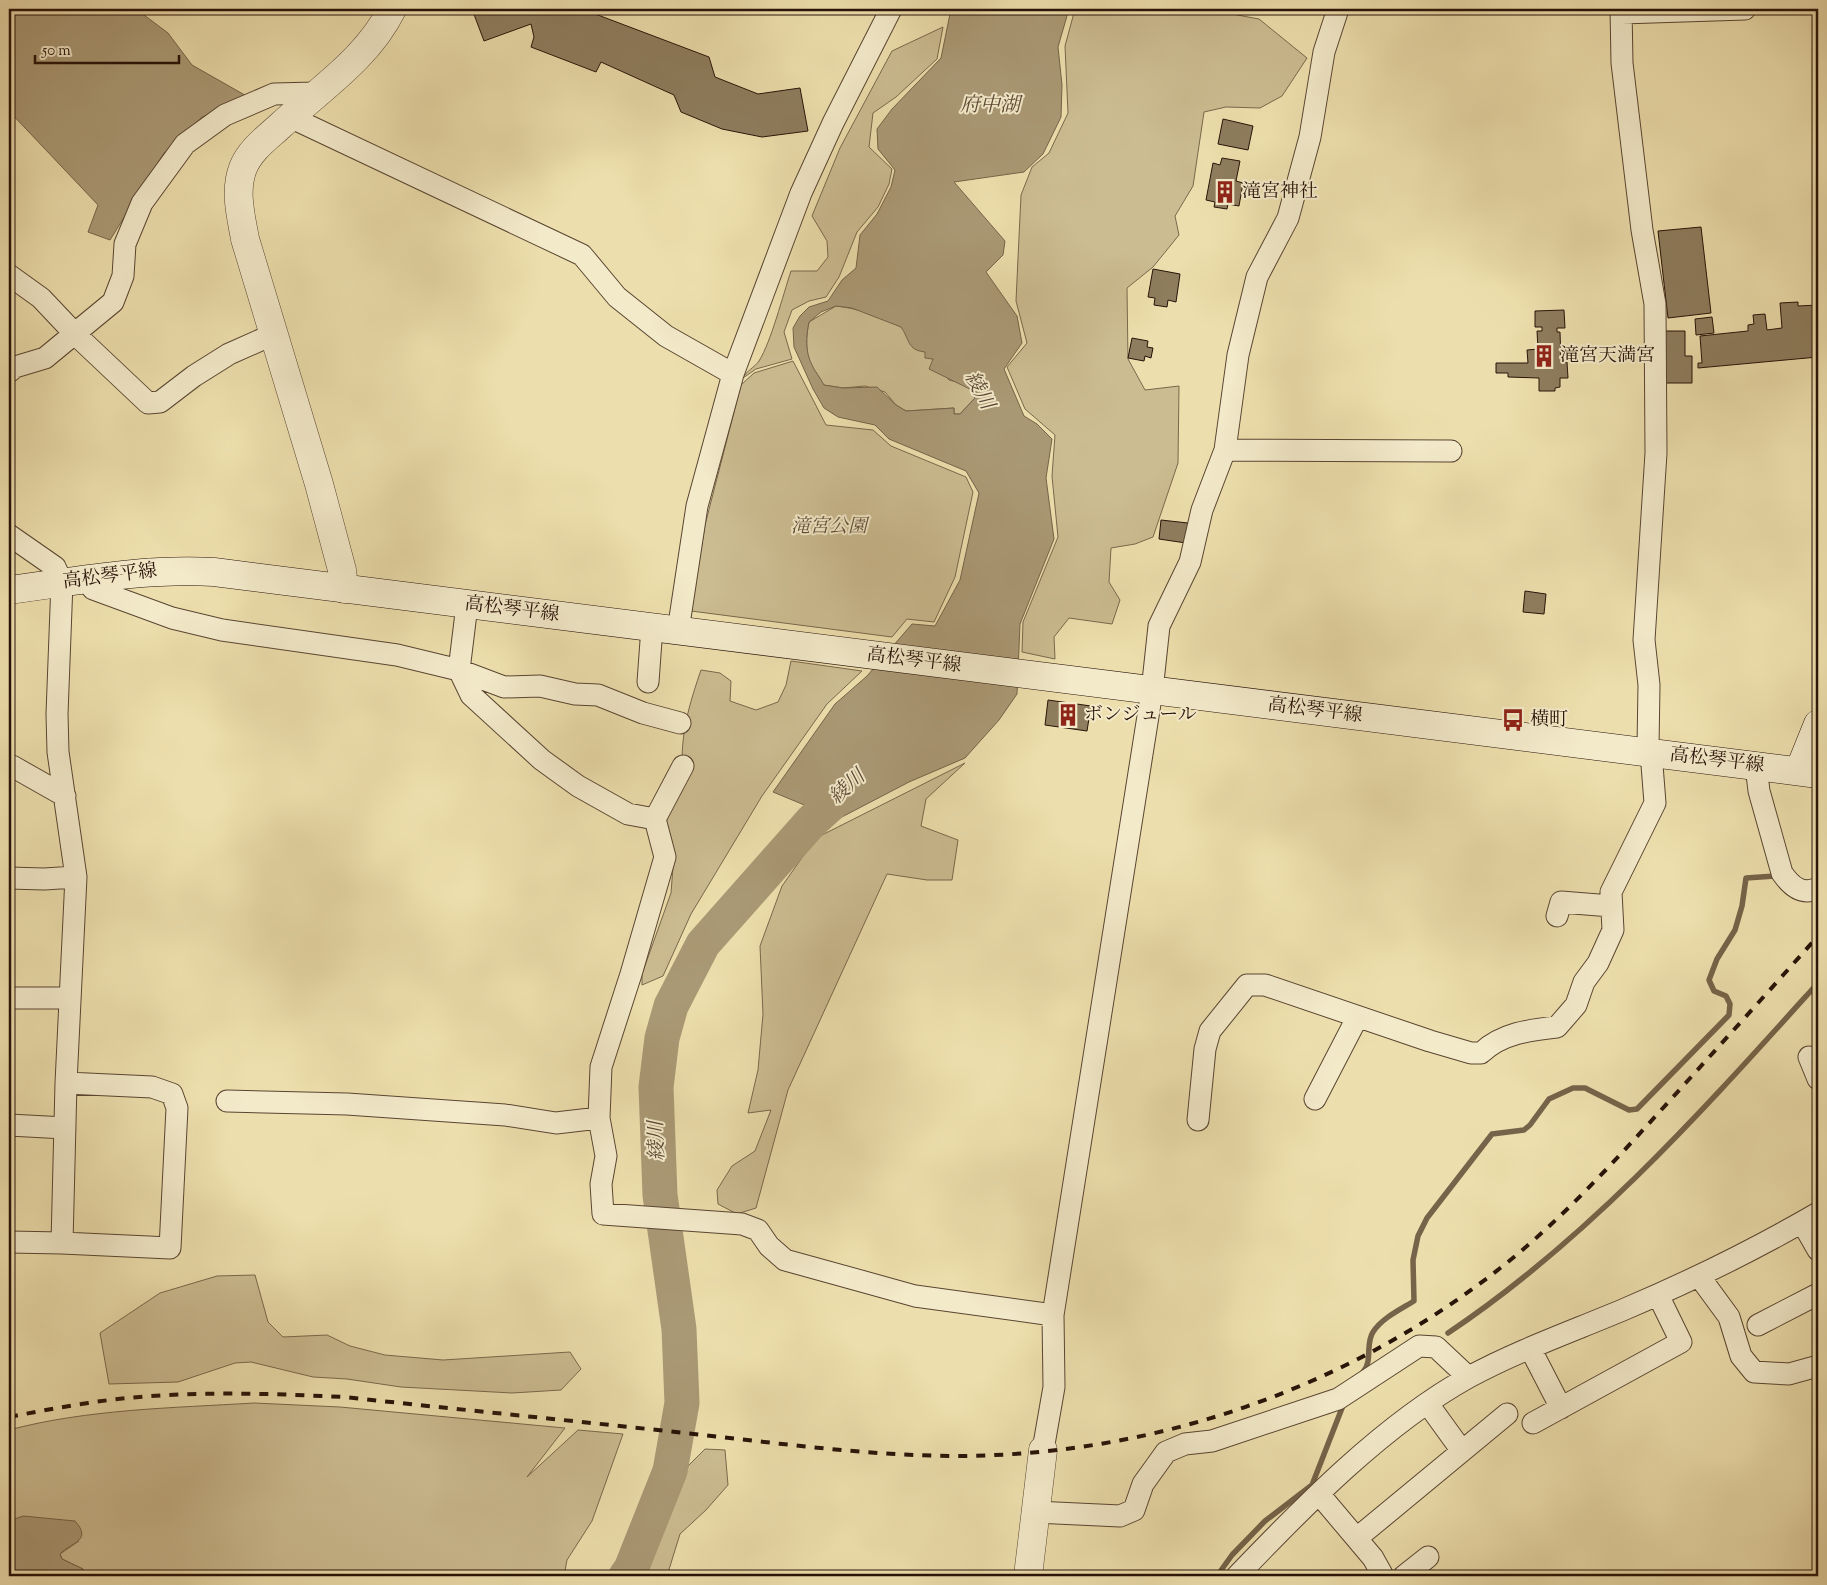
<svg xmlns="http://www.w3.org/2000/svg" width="1827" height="1585" font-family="'Sorts Mill Goudy','Noto Serif JP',serif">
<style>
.green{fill:#ccbc91;stroke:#7a674c}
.water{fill:#aa9975;stroke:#766349;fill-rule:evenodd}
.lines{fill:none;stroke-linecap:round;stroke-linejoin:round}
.stream{stroke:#766349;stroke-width:5.5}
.river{stroke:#aa9975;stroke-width:35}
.building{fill:#8e7d5e;stroke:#281208}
.minor-casing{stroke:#594531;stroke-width:23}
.tertiary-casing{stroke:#594531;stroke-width:29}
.secondary-casing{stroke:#281208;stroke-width:29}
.minor{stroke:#f3eaca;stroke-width:21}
.tertiary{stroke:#f3eaca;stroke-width:28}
.secondary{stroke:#f3eaca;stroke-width:28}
.rail{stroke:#281208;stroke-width:4;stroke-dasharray:9 9;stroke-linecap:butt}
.labels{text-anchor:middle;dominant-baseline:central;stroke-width:4;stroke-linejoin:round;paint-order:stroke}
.poi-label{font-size:19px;fill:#281208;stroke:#f3eaca;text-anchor:start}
.park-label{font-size:19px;font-style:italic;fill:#614e38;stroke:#f3eaca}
.street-label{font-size:19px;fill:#281208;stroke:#f3eaca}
.water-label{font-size:20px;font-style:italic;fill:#5c4834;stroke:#f3eaca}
</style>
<rect width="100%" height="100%" fill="#eddfad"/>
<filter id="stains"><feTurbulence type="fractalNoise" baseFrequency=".004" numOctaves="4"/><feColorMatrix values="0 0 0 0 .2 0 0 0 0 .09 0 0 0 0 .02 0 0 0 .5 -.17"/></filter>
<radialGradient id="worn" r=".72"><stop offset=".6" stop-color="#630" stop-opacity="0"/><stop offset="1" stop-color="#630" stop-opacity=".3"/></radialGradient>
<path class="green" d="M1075,9H1205L1259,19L1307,58L1282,96L1260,108L1226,107L1204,112L1193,186L1175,216L1179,235L1153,267L1127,288L1128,359L1145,390L1179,386L1178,463L1153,537L1135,544L1111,548L1109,582L1120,600L1112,624L1069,618L1054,637L1055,659L1022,652L1023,622L1058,537L1052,476L1055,435L1025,409L1007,367L1027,343L1016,301L1021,195L1032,167L1049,153L1068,113L1065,46Z
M943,27L937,59L896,97L873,113L869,147L892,169L889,184L878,207L857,232L839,277L826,297L809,301L792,310L784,332L792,359L756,369L743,378C747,370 754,368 759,361C771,342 783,295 791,271H817L828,257L827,241L812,216L840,148L892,51Z
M836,306C853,308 889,316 902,328C919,344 935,361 949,380L961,383L976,391L975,398L960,414H954V408L906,411L896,405L885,392L865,386L843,388L823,385C820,377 815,372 811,365C805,352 806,336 809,322Z
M793,361L826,425L873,430L891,446L966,477L973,492L955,577L934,622L907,619L892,637L691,611L705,525L741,385L754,373Z
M791,661L862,671L827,704L762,796L691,914L663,976L642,985V974L671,893L674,854L666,822L693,761L682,756C683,725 691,699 701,670L720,673L731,681L730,701L756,710L778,702L786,685Z
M965,763L926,799L921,826L958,840L952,880H927L887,874L788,1090L756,1208L737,1214L718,1204L717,1190L732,1166L755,1151L771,1110L748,1113L758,1070L763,1014L760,946L782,886L816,838Z
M255,1275L268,1322L283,1337L327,1335L350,1346L385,1355L443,1360L570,1352L581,1369L561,1390L512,1393L401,1387L347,1379L313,1377L251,1362L235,1363L178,1382L109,1384L100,1333L160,1293L217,1276Z
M254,1403L340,1407L565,1428L527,1477L578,1430L623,1434L592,1521L567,1560L564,1576H85L83,1569L62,1559L60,1554L79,1541L12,1519L9,1521V1430C88,1409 173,1408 254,1403Z
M705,1449L725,1450L728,1485L706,1510L680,1534L667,1576H637L688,1466Z"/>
<path class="water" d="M9,9H136L168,33L192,65L250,98L202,117L164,153L110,240L88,232L98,205L9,111Z
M951,9H1069L1058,47L1062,85L1061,117L1043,154L1024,172L954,182L1005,241L1003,255L986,272L1017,316L1022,343L1004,369L1024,416L1037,424L1052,439L1046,478L1054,539L1020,624L1017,694L999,720L965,758L909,782L838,819L773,792L835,704L867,676L912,624L935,626L960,580L979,493L966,471L889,439L875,425L838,417L824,408L813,389L794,347L793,328L800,316L809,307L828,301L842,280L856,268L860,235L877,214L891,187L895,170L878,149L877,129L892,109L941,58ZM836,306L852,308L901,327C910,340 907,350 925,352V358L933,359L929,369L976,392L975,398L960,414H954V408L906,411L896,405L877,387L843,388L824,385C820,377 815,372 812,365C805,352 806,336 809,322L821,312Z
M23,1516L75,1521C93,1541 71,1542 60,1554L62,1559L83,1569L85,1576H9V1521Z"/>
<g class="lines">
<path class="stream" d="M1448,1333C1590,1238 1705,1108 1818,983
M1363,1372C1373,1361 1365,1344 1373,1332C1382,1318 1401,1309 1414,1301L1413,1260L1418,1236L1427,1218L1492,1134L1524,1130L1530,1125L1549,1099L1573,1088H1585L1629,1110L1637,1109L1729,1015L1730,1004L1726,996L1714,991L1709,980L1717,959L1735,930L1742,906L1746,878L1775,876
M1217,1576L1232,1555L1265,1521L1312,1485L1344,1403"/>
<path class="river" d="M626,1576L631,1569L670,1471L682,1403L679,1329L660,1195L656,1087L662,1038L671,1006L703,944L811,822L857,780"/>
</g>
<path class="building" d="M472,9H589L590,12L709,57L715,77L758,94L800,88L808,131L762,137L722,129L681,112L674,95L601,62L596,72L531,47L534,37L531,24L484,41Z
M1223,119L1253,126L1248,150L1218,144Z
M1222,158L1240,161L1236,181L1243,183L1239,206L1228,204L1227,209L1214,207L1215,202L1206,200L1213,163L1220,165Z
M1701,227L1711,313L1668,318L1658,231Z
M1153,269L1180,274L1176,302L1168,300L1167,307L1154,305L1155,298L1148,297Z
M1798,302V306L1818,305V357L1698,368V363H1702L1700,336L1748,331V325L1754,324L1753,315L1765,314L1767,330L1782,328L1780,303Z
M1564,310L1565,328H1557V332H1560L1561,362H1567L1568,378H1560V387L1555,388V391H1539V378L1508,377V373H1496V363H1528L1527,350L1538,349L1537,331H1542V327H1535V311Z
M1712,317L1714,333L1696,335L1695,319Z
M1663,331H1685V356H1692V383H1663Z
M1132,338L1148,341L1147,347L1153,348L1151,358L1145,356L1144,361L1128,358Z
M1161,520L1188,523L1186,543L1159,539Z
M1525,591L1546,594L1544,614L1523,612Z
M1048,700L1091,706L1087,731L1045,725Z"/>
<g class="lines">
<defs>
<path id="minor" d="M1622,13L1745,9
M290,117L582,255L617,297L666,336L733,374
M9,275L41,298L76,335L148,403L160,402L194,376L229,354L274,334
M9,372L15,367L45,358L113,302L123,276L125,244L142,203L185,144L225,115L274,94L316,93
M1225,450L1451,451
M9,535L55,567L62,582L57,714L58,752L76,877L66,1083L62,1243L9,1242
M85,579L93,589L172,618L222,630L397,655L459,670L504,687L540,686L575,694L598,695L643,713L680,723
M467,605L459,670L471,695L542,760L578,786L628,814L655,819L683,766
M678,631L697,506L733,374L801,193L833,123L891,9
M648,682L652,627
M12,766L65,796
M1756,766L1759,791L1782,873C1791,886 1802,896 1818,888
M655,819L665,857L631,974L601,1067L599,1118L606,1156L601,1184L603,1214L742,1224L758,1230L769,1246L785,1260L915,1296L1053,1315
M9,878L44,879L76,877
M1557,916L1561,902L1611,906
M9,998H70
M1809,1057L1818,1079
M1315,1099L1357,1018
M227,1101L347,1104L505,1115L556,1123L599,1118
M1198,1120L1205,1049L1210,1031L1247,985H1265L1430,1041L1471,1053H1481C1502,1033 1530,1030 1557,1027L1576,1005L1584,982L1598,963L1613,930L1611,892L1655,803L1652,765L1648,747L1649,685L1644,640L1656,453L1655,304L1642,230L1622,63L1621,9
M9,1125L65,1128
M1802,1222L1818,1250
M62,1243L170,1248L177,1108L172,1094L152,1087L66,1083
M1699,1276L1729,1317L1741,1356L1754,1372L1789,1374L1818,1366
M1758,1325L1818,1294
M1530,1348L1561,1408
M1428,1404L1462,1451
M1533,1423L1681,1342L1658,1295
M1043,1450L1054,1387L1053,1315L1152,691L1159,626L1190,562L1202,510L1225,450L1238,355L1257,277L1288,218L1310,137L1324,52L1338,9
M1319,1494L1373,1558L1383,1576
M1035,1512L1120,1516L1134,1510L1143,1484L1166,1452L1185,1444L1212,1441L1338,1399L1419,1346L1436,1347L1468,1377
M1357,1538L1507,1414
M1237,1576C1303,1507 1384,1424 1469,1377C1519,1350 1573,1331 1625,1309C1691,1281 1756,1249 1818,1213
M1404,1576L1428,1557"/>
<path id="tertiary" d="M344,589L342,570L319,484L245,239C241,216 234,191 243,168C250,150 267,138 280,126C320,89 368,58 392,9
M1028,1576L1043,1450"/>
<path id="secondary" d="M9,590C77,581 144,568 214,572L1818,774
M1799,771L1818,724"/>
</defs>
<use href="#minor" class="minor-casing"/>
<use href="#tertiary" class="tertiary-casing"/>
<use href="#secondary" class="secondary-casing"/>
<use href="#minor" class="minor"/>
<use href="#tertiary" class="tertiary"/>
<use href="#secondary" class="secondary"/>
<path class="rail" d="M9,1417C35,1412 61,1407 88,1403C172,1390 259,1393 344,1397C455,1409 565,1420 676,1432C770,1442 865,1456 959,1456C1160,1455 1358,1385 1514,1257C1572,1209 1622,1153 1673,1097C1721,1044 1770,990 1818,936"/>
</g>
<defs>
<symbol id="building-bare" viewBox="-9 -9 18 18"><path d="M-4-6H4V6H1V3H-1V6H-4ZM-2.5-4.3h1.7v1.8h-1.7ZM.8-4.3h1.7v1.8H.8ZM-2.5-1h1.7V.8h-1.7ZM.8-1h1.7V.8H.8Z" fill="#8f2418" stroke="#f3eaca" stroke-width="2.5" paint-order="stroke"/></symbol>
<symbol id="bus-bare" viewBox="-9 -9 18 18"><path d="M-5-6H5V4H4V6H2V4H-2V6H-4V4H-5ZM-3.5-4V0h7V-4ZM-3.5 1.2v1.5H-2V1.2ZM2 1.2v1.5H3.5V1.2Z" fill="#8f2418" stroke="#f3eaca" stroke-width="2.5" paint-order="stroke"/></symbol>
</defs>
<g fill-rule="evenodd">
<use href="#building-bare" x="1209" y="176" width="32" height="32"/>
<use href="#building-bare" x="1528" y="340" width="32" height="32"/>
<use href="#building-bare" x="1052" y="699" width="32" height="32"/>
<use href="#bus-bare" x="1497" y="704" width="32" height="32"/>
</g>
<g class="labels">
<g class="poi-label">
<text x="1242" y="192">滝宮神社</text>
<text x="1560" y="356">滝宮天満宮</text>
<text x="1084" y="715">ボンジュール</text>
<text x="1530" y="720">横町</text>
</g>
<g class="park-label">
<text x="829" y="527">滝宮公園</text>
</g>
<g class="street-label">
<text transform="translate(110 577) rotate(-7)">高松琴平線</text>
<text transform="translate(512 610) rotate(7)">高松琴平線</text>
<text transform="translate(914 661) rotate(7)">高松琴平線</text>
<text transform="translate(1315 711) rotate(7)">高松琴平線</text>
<text transform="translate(1717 761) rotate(7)">高松琴平線</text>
</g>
<g class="water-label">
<text x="990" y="106">府中湖</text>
<text transform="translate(978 391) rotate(62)">綾川</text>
<text transform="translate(848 788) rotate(-42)">綾川</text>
<text transform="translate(658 1141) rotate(-92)">綾川</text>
</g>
</g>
<rect width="1827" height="1585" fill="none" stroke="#eddfad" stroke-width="30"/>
<rect x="10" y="10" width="1807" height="1565" fill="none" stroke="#281208" stroke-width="2.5"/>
<rect x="15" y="15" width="1797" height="1555" fill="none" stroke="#281208"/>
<path d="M35 55v8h144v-8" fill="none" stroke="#281208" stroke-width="2.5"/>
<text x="42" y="55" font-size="15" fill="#281208" stroke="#f3eaca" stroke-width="4" paint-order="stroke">50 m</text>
<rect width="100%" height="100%" filter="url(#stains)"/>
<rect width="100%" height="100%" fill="url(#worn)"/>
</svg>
